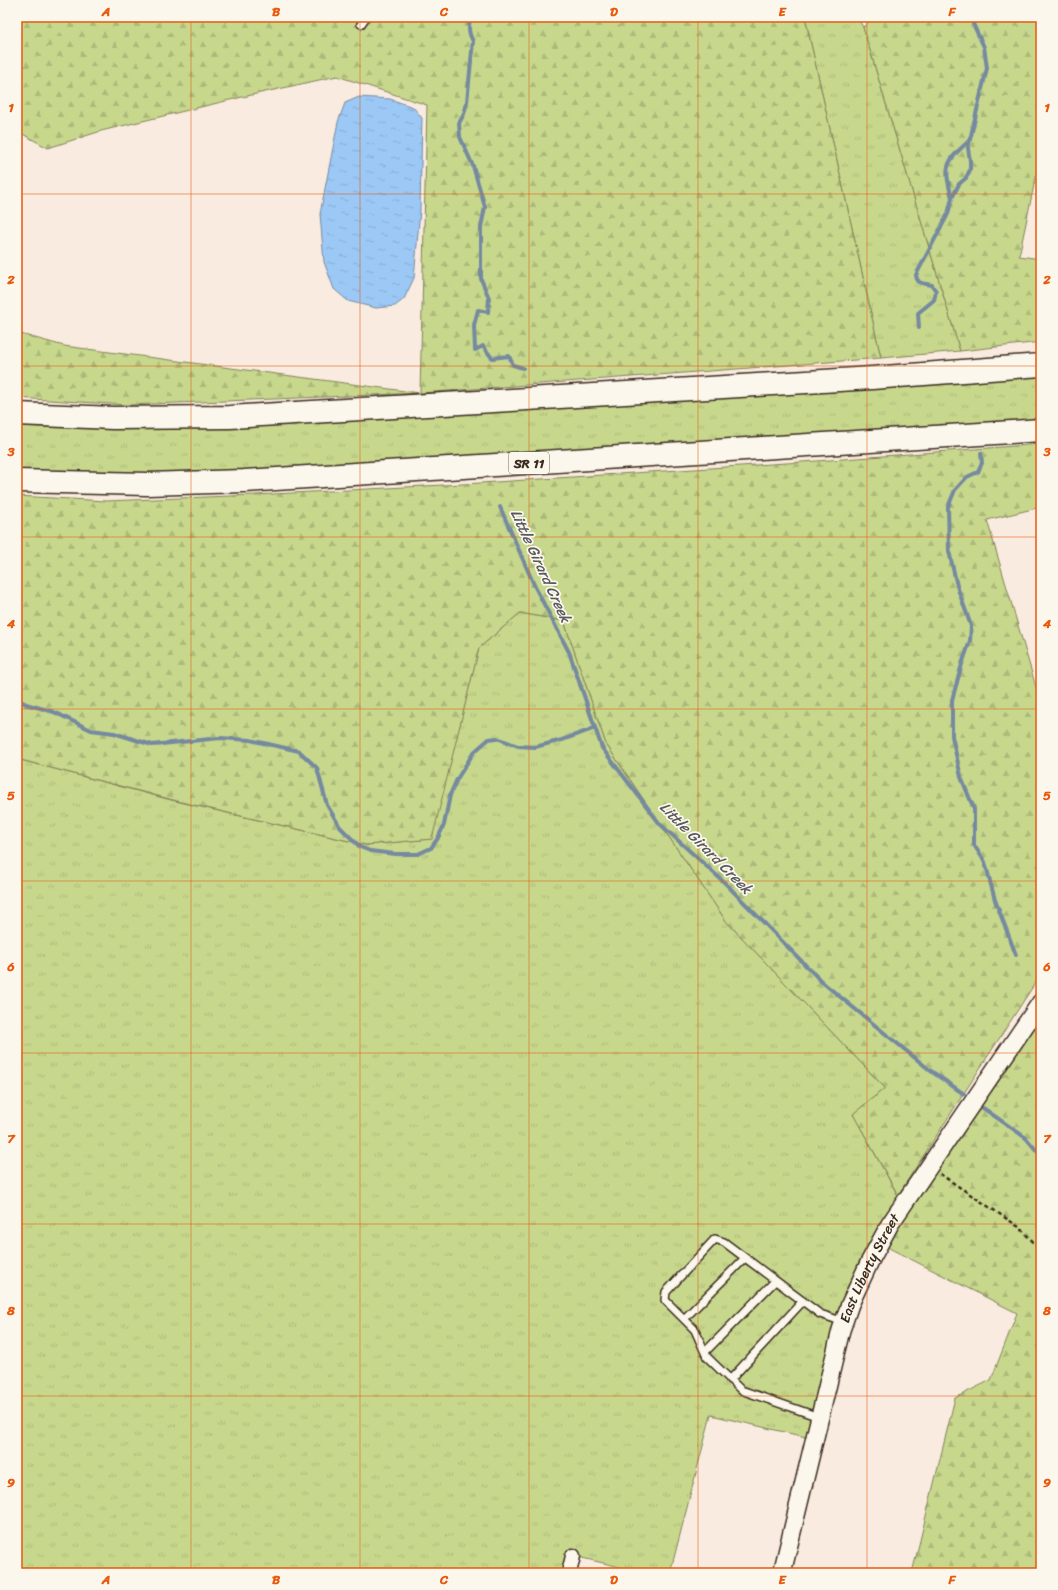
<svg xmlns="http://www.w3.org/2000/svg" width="1058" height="1590" font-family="Sriracha,sans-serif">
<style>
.grass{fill:url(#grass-tufts);stroke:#818156}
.forest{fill:url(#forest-firs);stroke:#818156}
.water{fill:url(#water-ripples);stroke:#7589a0}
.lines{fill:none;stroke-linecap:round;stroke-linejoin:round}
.stream{stroke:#7589a0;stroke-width:4}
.service-casing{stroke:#3b2a1e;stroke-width:10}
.minor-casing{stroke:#3b2a1e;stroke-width:17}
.tertiary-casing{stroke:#3b2a1e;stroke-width:20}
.motorway-casing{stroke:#3b2a1e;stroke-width:25}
.path{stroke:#3b2a1e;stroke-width:2.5;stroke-dasharray:4 3;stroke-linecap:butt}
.service{stroke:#fbf7ec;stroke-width:7}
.minor{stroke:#fbf7ec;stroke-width:14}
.tertiary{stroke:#fbf7ec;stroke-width:17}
.motorway{stroke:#fbf7ec;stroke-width:22}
.grid{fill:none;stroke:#e8590c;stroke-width:1;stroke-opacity:0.55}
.labels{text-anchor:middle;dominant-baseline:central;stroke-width:3.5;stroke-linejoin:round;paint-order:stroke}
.shield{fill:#fbf7ec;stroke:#75685c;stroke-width:1}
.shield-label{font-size:13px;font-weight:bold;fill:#3b2a1e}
.street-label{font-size:14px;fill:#3b2a1e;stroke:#fbf7ec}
.water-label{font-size:15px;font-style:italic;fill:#58595f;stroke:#fbf7ec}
.neatline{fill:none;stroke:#e8590c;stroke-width:1.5}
.grid-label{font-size:13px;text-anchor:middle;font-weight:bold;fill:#e8590c}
</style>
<defs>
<pattern id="grass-tufts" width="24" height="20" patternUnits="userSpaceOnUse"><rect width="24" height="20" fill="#c7d88d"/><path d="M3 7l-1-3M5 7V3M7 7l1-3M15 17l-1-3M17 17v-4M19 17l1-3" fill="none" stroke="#acba79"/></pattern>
<pattern id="forest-firs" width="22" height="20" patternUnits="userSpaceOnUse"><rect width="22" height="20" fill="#c7d88d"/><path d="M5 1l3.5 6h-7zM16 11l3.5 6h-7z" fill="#acba79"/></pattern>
<pattern id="water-ripples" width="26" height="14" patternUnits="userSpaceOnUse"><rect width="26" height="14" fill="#9cc8f6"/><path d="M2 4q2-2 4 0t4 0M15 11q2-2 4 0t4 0" fill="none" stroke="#87acd2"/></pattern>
</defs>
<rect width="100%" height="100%" fill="#f9ebdf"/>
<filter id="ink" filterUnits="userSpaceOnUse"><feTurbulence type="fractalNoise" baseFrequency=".025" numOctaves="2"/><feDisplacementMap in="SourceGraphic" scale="8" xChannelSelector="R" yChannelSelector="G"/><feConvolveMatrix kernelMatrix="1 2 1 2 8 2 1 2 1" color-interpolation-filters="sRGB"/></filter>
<g filter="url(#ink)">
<path class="grass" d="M805,17H857L863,27L960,351L881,358Z
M1041,374V422L251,472L130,475L17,471V426C172,434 326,422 480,411C667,399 854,387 1041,374Z
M520,613L564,621L606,744L726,921L885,1088L853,1114L903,1205L870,1261L814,1439L711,1415L670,1573H645L574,1556L569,1573H478L466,1570L465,1573H17V759L171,800L366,845L431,839L479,648Z"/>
<path class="forest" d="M23,17H805L881,358L421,393L127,405L17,398V333L64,346L420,393L427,105L337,76L238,98L101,131L48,148L19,132L17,128V37Z
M874,17H1041V152L1019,256L1041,259V342L960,351L863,27Z
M1041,444V507L987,520L1041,704V974L898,1195L853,1114L885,1088L726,921L606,744L564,621L520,613L479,648L432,839L366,845L181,802L17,759V496L106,501L255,495L481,483L817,461Z
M1041,1002V1573H912L955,1398L991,1380L1017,1313L879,1243Z"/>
<path class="water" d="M359,97L390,99L413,107L422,118L420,210L414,278L404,299L395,306L376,308L348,301L334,289L324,262L320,214L338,122L345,103Z"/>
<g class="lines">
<path class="stream" d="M471,17C468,25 468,33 473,41L467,102L464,114L459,123L460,137L473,166L485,207L481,227V279L489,298L488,312L478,310L474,325L475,350L483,346L492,358L509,356L513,365L523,368
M952,198C944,167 944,163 969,141
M919,328L918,313L934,300L936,291L932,285C924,283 917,285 916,275L948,214L952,198L959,184L966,178L970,170V161L968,148L987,68L984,47L973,24L974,17
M981,453L982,463L978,472L967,477L955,490L948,507L949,551L957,586L971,626L970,641L962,664L952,700V736L961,777L974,809V845L985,862L995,900L1016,955
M500,507L535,587L569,652L602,748L660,824L725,883L822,982L931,1071L964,1094
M17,699L26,704L54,712L91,730L114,733L152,745L220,738L250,740L299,751L317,768L327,805L340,827L360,847L370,851L395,854H418L431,848L438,838L444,825L450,795L457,779L474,752L489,739L497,738L518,746L535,747L562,740L595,728
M983,1108L1026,1138L1041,1156"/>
<defs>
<path id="service" d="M361,24L366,17
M684,1319L745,1258
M705,1352L775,1281
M730,1380L803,1301
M819,1417L741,1390L707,1357L695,1330L665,1300L666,1292L715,1239L724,1242L820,1314L844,1322"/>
<path id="minor" d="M569,1573L573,1556"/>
<g id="tertiary">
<path id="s1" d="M782,1573L841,1330L850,1304L870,1261L890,1224L1041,1002"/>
</g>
<path id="motorway" d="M17,414L113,418L230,417L872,378L1041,365
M17,481L147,484L244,481L1041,430"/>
</defs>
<use href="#service" class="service-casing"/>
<use href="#minor" class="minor-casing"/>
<use href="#tertiary" class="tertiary-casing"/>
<use href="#motorway" class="motorway-casing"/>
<path class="path" d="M940,1174L1019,1227L1041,1250"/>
<use href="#service" class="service"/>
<use href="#minor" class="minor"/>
<use href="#tertiary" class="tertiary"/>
<use href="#motorway" class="motorway"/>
</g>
</g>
<path class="grid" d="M191,17V1573M360,17V1573M529,17V1573M698,17V1573M867,17V1573M17,194H1041M17,366H1041M17,537H1041M17,709H1041M17,881H1041M17,1053H1041M17,1224H1041M17,1396H1041"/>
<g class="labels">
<rect class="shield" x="509" y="452" width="40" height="22" rx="3"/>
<g class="shield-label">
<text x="529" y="463">SR 11</text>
</g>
<g class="street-label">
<text stroke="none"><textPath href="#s1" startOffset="318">East Liberty Street</textPath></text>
</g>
<g class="water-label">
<text transform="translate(541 566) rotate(65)">Little Girard Creek</text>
<text transform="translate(706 848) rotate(45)">Little Girard Creek</text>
</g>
</g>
<rect width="1058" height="1590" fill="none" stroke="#fbf7ec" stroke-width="44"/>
<rect x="22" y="22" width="1014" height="1546" class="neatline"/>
<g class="grid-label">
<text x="106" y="16">A</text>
<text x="276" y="16">B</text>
<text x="444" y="16">C</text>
<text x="614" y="16">D</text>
<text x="782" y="16">E</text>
<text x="952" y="16">F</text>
<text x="11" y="112">1</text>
<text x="1047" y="112">1</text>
<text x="11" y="284">2</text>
<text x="1047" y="284">2</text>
<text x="11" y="456">3</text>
<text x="1047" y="456">3</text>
<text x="11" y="628">4</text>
<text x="1047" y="628">4</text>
<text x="11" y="800">5</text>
<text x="1047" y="800">5</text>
<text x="11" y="971">6</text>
<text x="1047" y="971">6</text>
<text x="11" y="1143">7</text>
<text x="1047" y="1143">7</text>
<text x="11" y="1315">8</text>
<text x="1047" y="1315">8</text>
<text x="11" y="1487">9</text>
<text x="1047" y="1487">9</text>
<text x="106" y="1584">A</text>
<text x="276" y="1584">B</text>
<text x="444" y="1584">C</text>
<text x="614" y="1584">D</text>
<text x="782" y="1584">E</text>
<text x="952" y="1584">F</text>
</g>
</svg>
